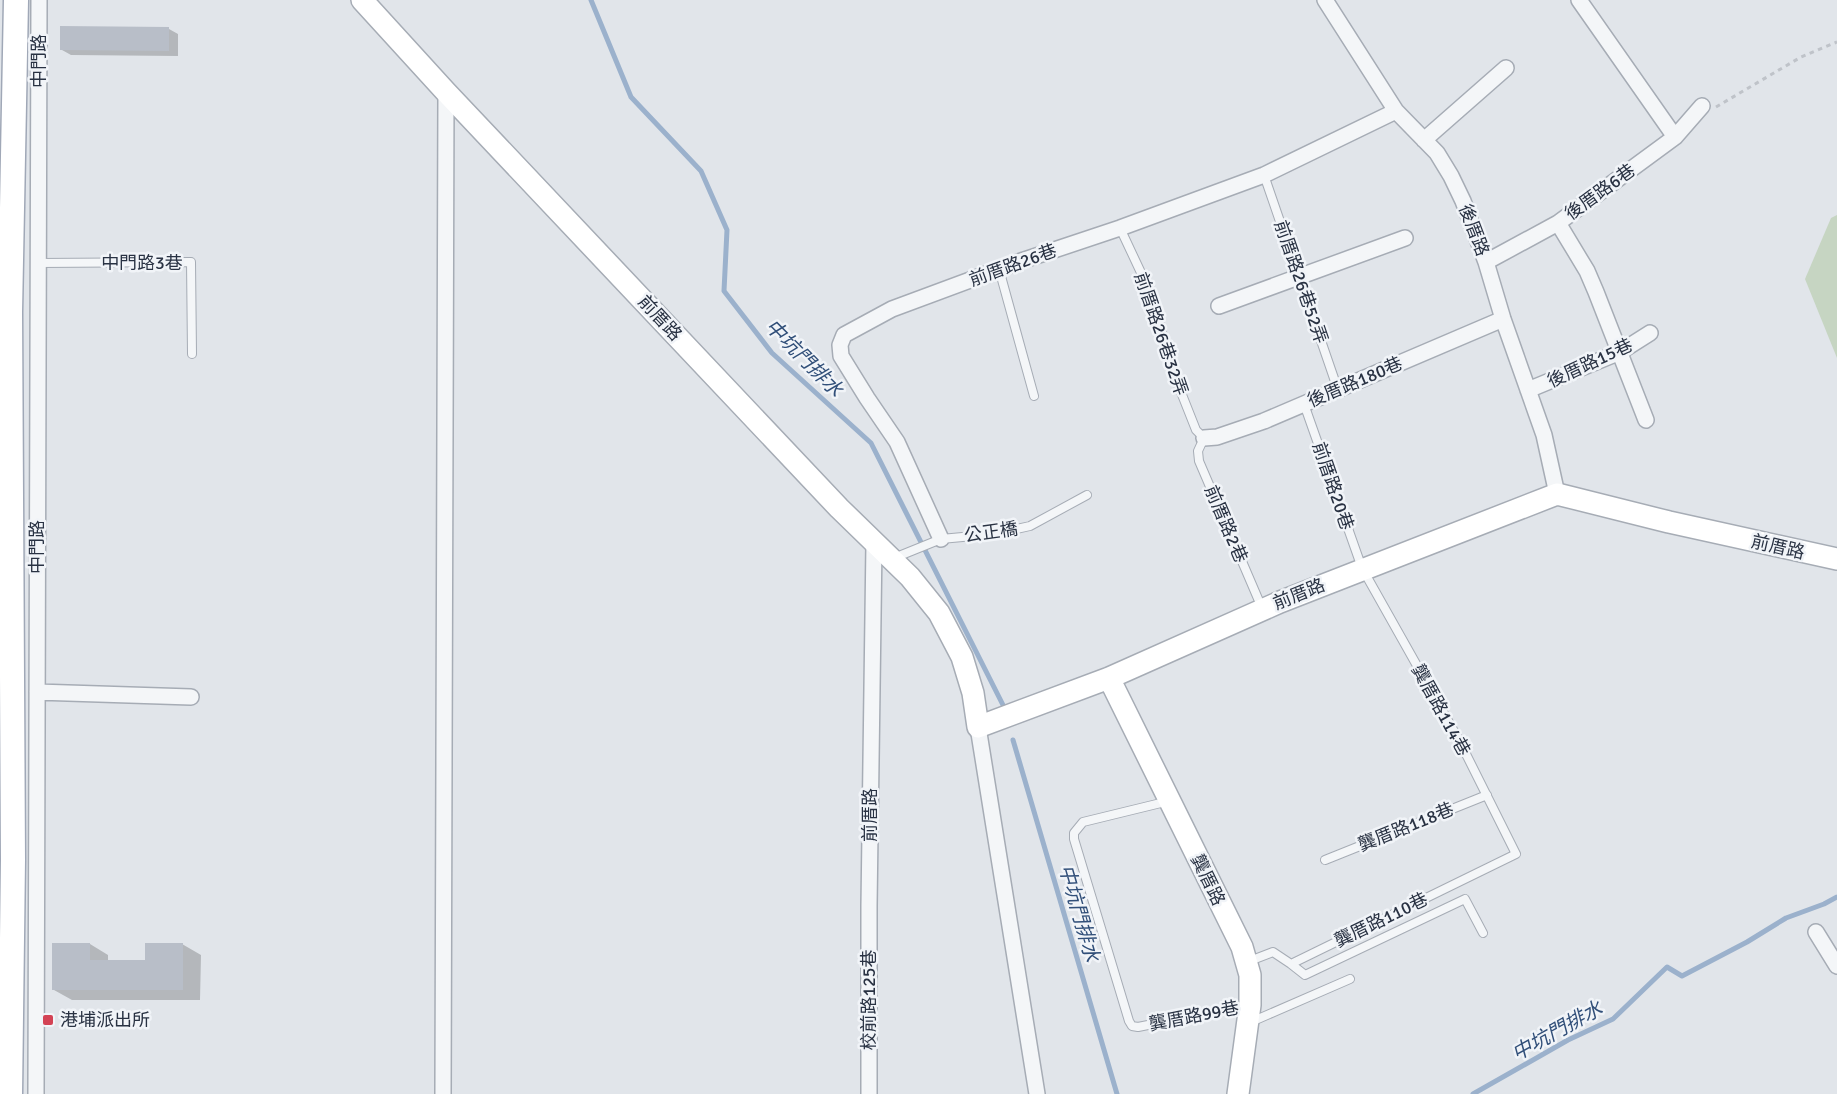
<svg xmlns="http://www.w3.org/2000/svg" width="1837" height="1094" font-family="Signika,'Noto Sans TC',sans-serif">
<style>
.green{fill:#c6d5c2}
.shadow{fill:#0003}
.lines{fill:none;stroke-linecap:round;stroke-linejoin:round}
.stream{stroke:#9bb1cc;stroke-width:5}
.building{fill:#b8bec8}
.lane-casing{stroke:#a6acb5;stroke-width:10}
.street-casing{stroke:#a6acb5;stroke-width:18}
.secondary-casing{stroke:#a6acb5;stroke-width:24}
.primary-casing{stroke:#a0a8b7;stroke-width:27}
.path{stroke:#bfc3c9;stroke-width:3;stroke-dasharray:4.5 4.5;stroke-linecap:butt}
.lane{stroke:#f4f6f8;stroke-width:8}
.street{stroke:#f4f6f8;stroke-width:15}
.secondary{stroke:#fff;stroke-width:21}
.primary{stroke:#fff;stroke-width:24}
.poi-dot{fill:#d34254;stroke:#f1f4f8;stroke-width:2}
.labels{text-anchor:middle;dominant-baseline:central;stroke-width:5;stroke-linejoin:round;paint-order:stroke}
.street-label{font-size:18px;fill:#293243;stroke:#f1f4f8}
.poi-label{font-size:18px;fill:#293243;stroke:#f1f4f8;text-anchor:start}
.water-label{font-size:20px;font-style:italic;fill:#314f79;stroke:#f1f4f8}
</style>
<rect width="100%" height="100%" fill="#e1e5ea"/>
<path class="green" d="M1837,215V358L1805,279L1831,218Z"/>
<path class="shadow" d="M169,29L178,34V56L71,55L62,50Z
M54,944H90L108,955V962L147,961L182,944L201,955L200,1000H72L54,990Z"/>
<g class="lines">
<path class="stream" d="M591,0L631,97L701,171L727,230L724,291L772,353L871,443L1003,705
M1013,740L1117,1094
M1473,1094L1568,1040L1613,1019L1667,967L1682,976L1747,942L1786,918L1824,904L1837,897"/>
</g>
<path class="building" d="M60,26L169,27V51L60,50Z
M52,943H90V960H145V943H183V990H52Z"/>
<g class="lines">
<defs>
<path id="lane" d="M1264,175L1338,390
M1120,228L1151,294L1175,377L1196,430L1204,438L1198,451L1199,461L1262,608
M38,263L191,262L192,354
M999,269L1034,396
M894,558L941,539L995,534L1030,526L1087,495
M1169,801L1083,822L1074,833V839L1129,1021L1132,1026L1138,1027L1248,1005
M1325,860L1487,795
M1247,962L1273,952L1291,964L1516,854L1460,742L1362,568L1304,404
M1291,964L1305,975L1465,899L1483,933
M1251,1022L1350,979"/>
<path id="street" d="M1325,0L1396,111L1437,153L1451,176L1463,201L1486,262L1503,319L1544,435L1557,494
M1579,0L1675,137
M1424,140L1506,68
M1558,223L1587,271L1596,292L1646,420
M1486,262L1558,223L1675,137L1702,106
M1219,306L1405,238
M1528,390L1620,352L1650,333
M1204,438L1217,437L1264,421L1503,319
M941,539L897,442L867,398L841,356L840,345L844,335L892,309L1024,260L1120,228L1264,175L1396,111
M37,692L191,697
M978,727L1037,1094
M1816,932L1837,966
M36,1094L39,0
M443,1094L446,92
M869,1094V906L874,543"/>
<path id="secondary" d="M362,0L446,92L839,508L910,577L939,613L962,657L973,693L978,727L1109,678L1280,602L1557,494L1669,522L1837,559
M1109,678L1242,947L1250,975V1005L1238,1094"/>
<path id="primary" d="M10,1094L13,860L10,312L16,0"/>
</defs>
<use href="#lane" class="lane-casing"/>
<use href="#street" class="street-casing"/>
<use href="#secondary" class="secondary-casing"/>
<use href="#primary" class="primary-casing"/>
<path class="path" d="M1716,107L1801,57L1837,42"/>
<use href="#lane" class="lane"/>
<use href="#street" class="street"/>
<use href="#secondary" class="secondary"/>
<use href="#primary" class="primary"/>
</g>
<rect class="poi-dot" x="42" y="1014" width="12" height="12" rx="3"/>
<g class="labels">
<g class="street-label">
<text transform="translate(39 61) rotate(-90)">中門路</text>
<text transform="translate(1600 192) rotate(-36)">後厝路6巷</text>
<text transform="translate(1474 230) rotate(69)">後厝路</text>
<text x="142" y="263">中門路3巷</text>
<text transform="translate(1013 265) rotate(-20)">前厝路26巷</text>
<text transform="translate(1301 282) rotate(71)">前厝路26巷52弄</text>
<text transform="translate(660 318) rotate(47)">前厝路</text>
<text transform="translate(1161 334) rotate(71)">前厝路26巷32弄</text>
<text transform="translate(1590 363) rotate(-25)">後厝路15巷</text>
<text transform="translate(1355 382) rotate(-23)">後厝路180巷</text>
<text transform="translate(1333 486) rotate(71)">前厝路20巷</text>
<text transform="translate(1226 524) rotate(67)">前厝路2巷</text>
<text transform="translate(991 532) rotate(-8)">公正橋</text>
<text transform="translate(37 547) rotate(-90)">中門路</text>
<text transform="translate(1778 547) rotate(13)">前厝路</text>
<text transform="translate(1299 594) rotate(-22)">前厝路</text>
<text transform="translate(1441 710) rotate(61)">龔厝路114巷</text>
<text transform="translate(870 815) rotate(-90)">前厝路</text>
<text transform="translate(1406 827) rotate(-22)">龔厝路118巷</text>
<text transform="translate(1208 880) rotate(64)">龔厝路</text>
<text transform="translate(1381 920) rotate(-26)">龔厝路110巷</text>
<text transform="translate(869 1000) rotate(-90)">校前路125巷</text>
<text transform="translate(1194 1016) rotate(-11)">龔厝路99巷</text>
</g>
<g class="poi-label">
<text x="60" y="1020">港埔派出所</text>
</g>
<g class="water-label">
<text transform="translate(804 358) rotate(45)">中坑門排水</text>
<text transform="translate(1079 913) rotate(74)">中坑門排水</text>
<text transform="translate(1557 1031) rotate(-29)">中坑門排水</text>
</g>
</g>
</svg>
